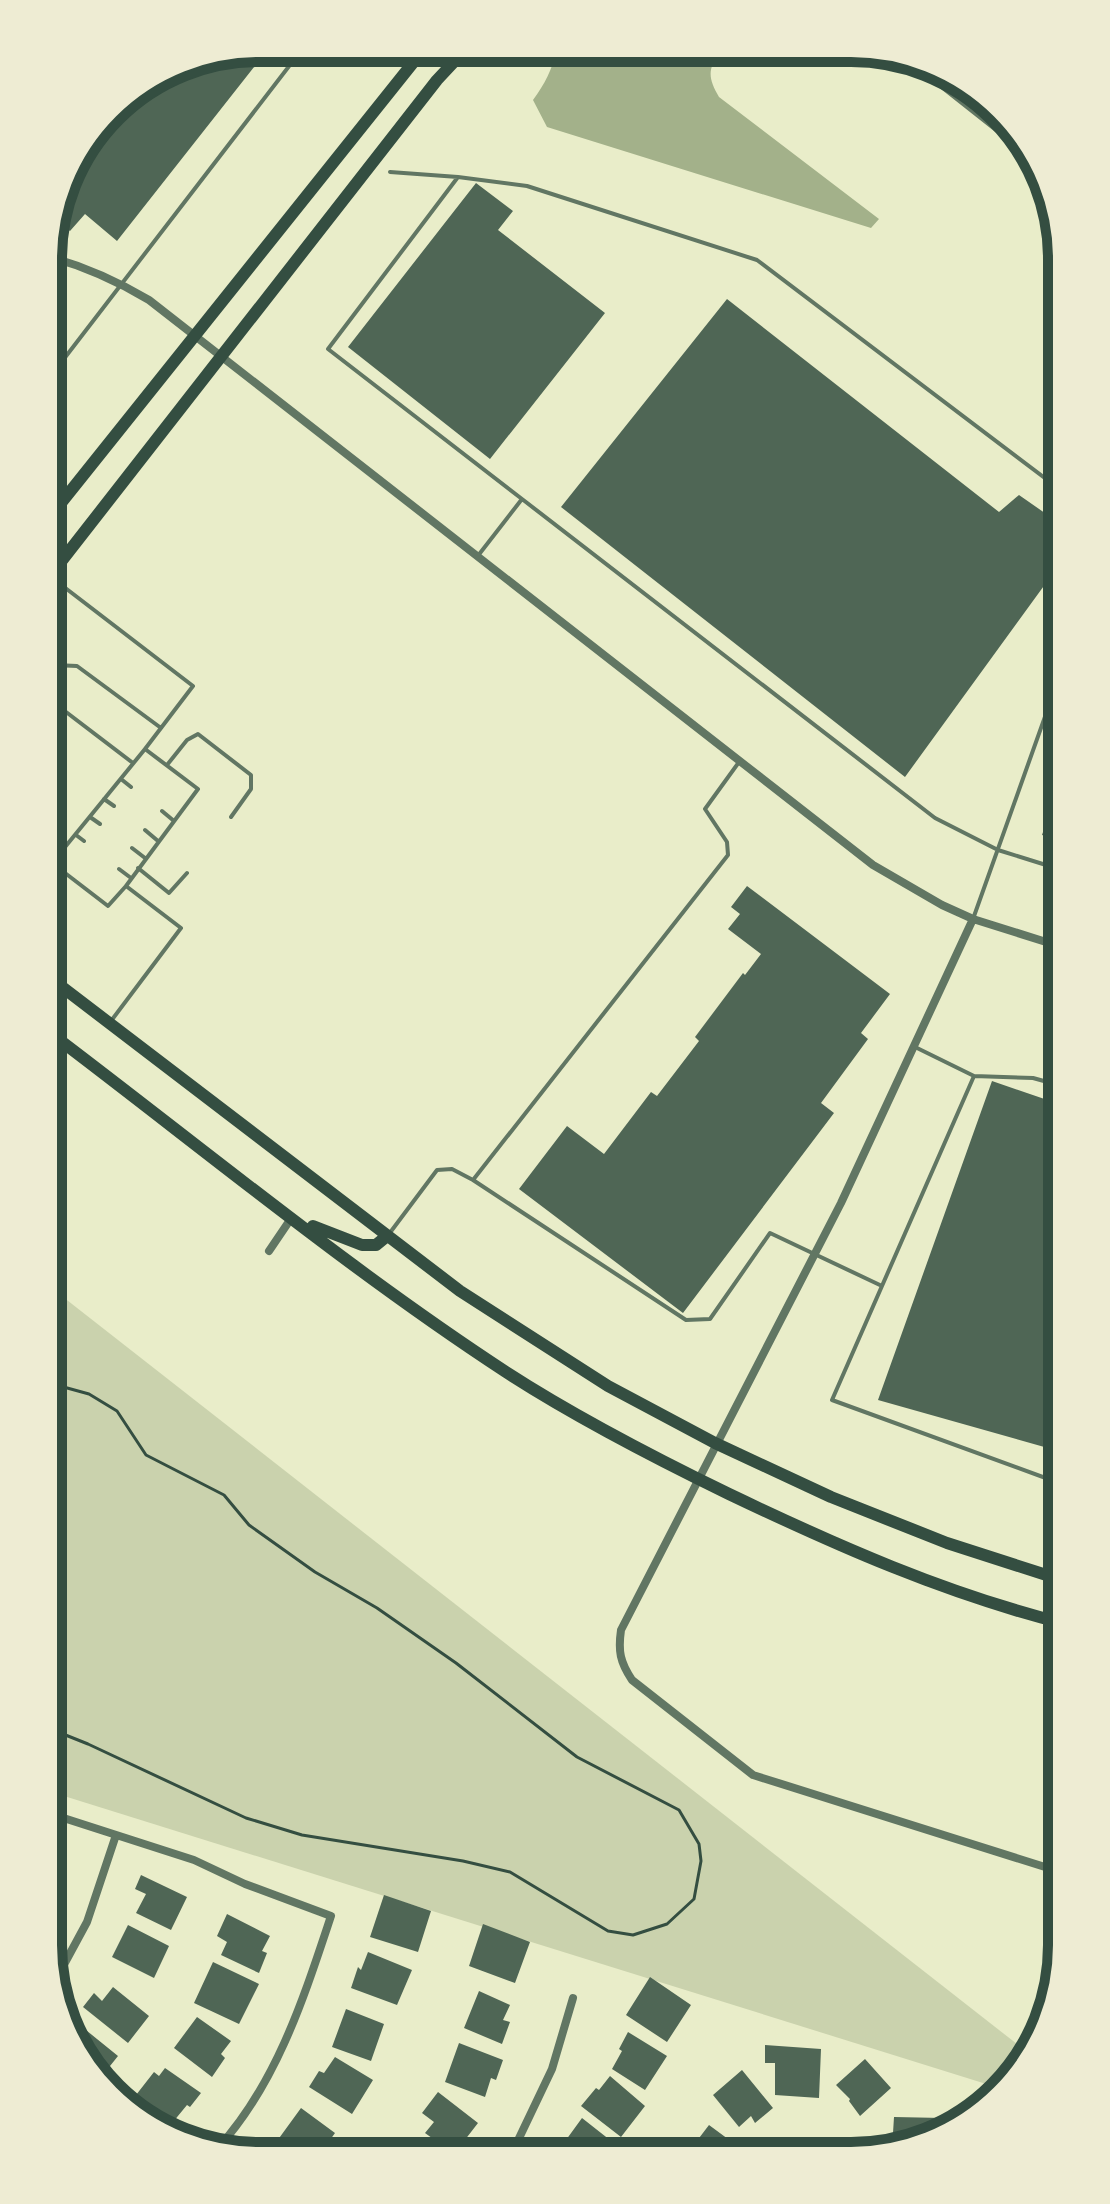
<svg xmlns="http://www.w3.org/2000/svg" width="1110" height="2204" font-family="Commissioner,sans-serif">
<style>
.green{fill:#cad2ad}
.water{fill:#a3b18a}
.building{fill:#4f6655}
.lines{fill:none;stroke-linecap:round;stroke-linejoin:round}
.path{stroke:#344e41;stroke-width:3}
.service{stroke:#617663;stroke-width:4}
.minor{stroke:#617663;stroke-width:8}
.secondary{stroke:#344e41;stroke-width:12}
.rim{fill:none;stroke:#344e41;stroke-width:10}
</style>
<rect width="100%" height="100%" fill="#e9edc9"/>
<path class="green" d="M49,1286L1022,2048L1007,2082L999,2088L48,1791Z"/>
<path class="water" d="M557,50L721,51C707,69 708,78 719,97L879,219L871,228L547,127L533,100C545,84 552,69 557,50Z"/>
<path class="building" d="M259,48H269L117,241L85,214L70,231L54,219L70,165L120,101L179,64Z
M476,183L513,211L498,230L605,313L490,459L348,347Z
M727,299L999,512L1019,495L1062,525V561L905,777L561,507Z
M1061,779H1062V841L1042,835Z
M747,886L890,994L861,1033L868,1039L821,1103L834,1113L683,1313L519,1189L567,1126L604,1154L651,1092L657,1096L699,1041L695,1037L743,973L745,975L761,954L728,929L740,914L731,907Z
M992,1081L1062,1105V1452L878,1400Z
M48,1862L65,1869L48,1906Z
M141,1875L187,1897L171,1930L136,1913L146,1894L135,1889Z
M384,1895L431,1911L418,1952L370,1937Z
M227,1914L270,1936L262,1951L267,1953L259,1973L221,1955L227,1942L217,1936Z
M483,1924L530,1942L515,1983L469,1966Z
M128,1925L169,1946L154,1978L112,1957Z
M368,1952L412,1970L397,2005L351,1988L358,1967L361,1970Z
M213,1962L259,1984L239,2024L194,2003Z
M650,1977L691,2005L667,2042L626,2015Z
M113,1987L149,2016L128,2043L83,2007L94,1993L102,2001Z
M479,1991L510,2005L503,2020L510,2022L502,2044L464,2028Z
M346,2009L384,2024L371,2061L332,2047Z
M197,2017L231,2041L221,2054L225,2058L212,2077L174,2048Z
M76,2022L118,2056L102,2076L70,2028Z
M628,2032L667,2056L645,2090L612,2069L622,2051L619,2049Z
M459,2043L503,2060L496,2080L491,2078L485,2097L445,2082Z
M765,2045L821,2049L819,2098L775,2095V2063H765Z
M335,2057L373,2080L352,2114L309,2087L319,2071L324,2073Z
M865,2059L891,2088L860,2116L849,2101L850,2099L836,2085Z
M165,2068L201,2093L190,2107L187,2105L173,2122L136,2095L154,2072L159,2076Z
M742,2070L773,2108L755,2123L751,2116L739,2127L713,2095Z
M610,2076L645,2106L621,2137L581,2106L596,2088L599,2090Z
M438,2092L478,2123L454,2154L425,2133L434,2122L422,2113Z
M301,2108L335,2133L320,2154H295L277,2141Z
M894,2117L943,2118L942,2128L918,2145L892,2149Z
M582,2118L615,2144L607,2155H564L558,2151Z
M709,2125L751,2156H702L693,2146Z"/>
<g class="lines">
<path class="path" d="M48,1728L88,1744L246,1818L302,1835L463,1861L510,1872L608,1931L633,1935L667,1924L694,1899L701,1861L699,1844L679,1810L577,1757L456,1663L377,1608L315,1572L249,1525L224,1495L146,1455L117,1411L89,1394L49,1383"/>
<path class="service" d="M906,59L1025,153
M390,172L458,177L328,349L522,499L477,557
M458,177L527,186L757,260L1062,491
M50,377L303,48
M522,499L935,818L998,850L1062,870
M51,577L193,686L145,749L198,789L126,886L181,928L111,1021
M49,668L54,665L77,666L161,728
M49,699L133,763
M739,762L705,809L727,842L728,855L473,1180L686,1320L710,1319L770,1233L882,1286
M167,765L187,740L198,734L251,775V789L231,817
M121,779L131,787
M104,799L114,806
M162,811L174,821
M90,817L100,824
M145,830L158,841
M76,835L84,841
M132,848L145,858
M138,868L169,893L187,873
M119,869L131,878
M126,886L108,906L52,863L145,749
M973,919L1062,669
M915,1047L974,1076L1033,1078L1062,1086
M974,1076L832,1400L1062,1484
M389,1234L437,1170L452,1169L473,1180
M1061,1872L1050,1916L1062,1922"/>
<path class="minor" d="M50,257C86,267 117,281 149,300L873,865L942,905L973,919L1062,947
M973,919L841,1203L621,1630C618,1651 620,1662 632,1680L753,1775L1061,1872
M269,1251L292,1217
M48,1813L194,1860L245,1884L331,1916C304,1997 277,2083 218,2148
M54,1983L87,1922L116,1835
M511,2155L552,2069L573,1998
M822,2156V2155"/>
<path class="secondary" d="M49,518L424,49
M49,577L437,80L466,49
M49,977L460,1291L608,1386L715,1443L831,1497L947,1543L1062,1580
M49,1032C200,1146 347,1268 506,1372C577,1418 653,1457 729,1494C838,1546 944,1593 1062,1623
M313,1226L362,1245H376L387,1236"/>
</g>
<path d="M0 0H1110V2204H0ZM259 62H851A197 197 0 0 1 1048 259V1945A197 197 0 0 1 851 2142H259A197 197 0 0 1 62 1945V259A197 197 0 0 1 259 62Z" fill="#eeecd3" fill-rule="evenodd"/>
<path class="rim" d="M259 62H851A197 197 0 0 1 1048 259V1945A197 197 0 0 1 851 2142H259A197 197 0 0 1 62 1945V259A197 197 0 0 1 259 62Z"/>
</svg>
